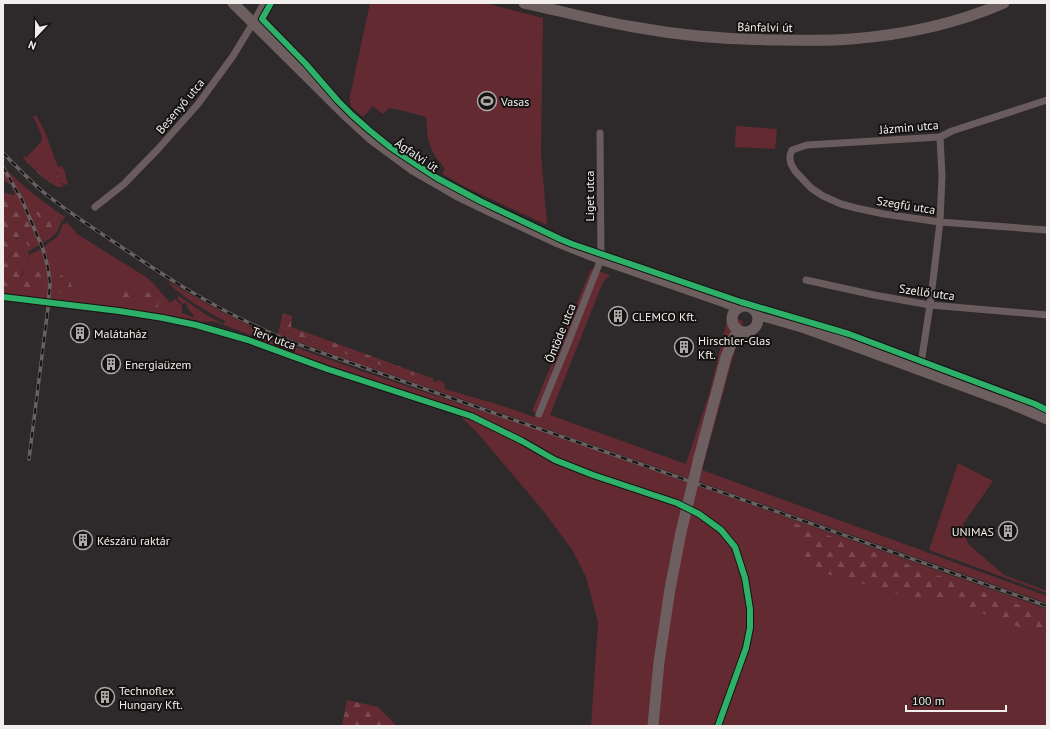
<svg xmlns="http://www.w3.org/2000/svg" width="1050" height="729" font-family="'PT Sans',sans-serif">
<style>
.green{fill:#642a32;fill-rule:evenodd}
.forest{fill:url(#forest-firs)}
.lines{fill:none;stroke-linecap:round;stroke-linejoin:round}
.street{stroke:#6a5c5e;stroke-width:7}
.secondary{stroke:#6d5f60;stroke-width:11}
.rail-casing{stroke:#696061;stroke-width:3.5}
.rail{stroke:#151212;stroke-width:2;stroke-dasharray:6;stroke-linecap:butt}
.secondary-bridge{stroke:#6d5f60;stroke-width:11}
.cycleway-casing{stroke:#151212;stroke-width:8}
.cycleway{stroke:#2db169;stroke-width:6}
.labels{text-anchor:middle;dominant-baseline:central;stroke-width:4;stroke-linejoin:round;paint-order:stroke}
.street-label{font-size:12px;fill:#f2eeee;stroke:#151212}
.poi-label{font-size:12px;fill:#f2eeee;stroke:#151212;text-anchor:start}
</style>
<defs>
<pattern id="forest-firs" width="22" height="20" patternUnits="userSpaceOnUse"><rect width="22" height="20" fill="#642a32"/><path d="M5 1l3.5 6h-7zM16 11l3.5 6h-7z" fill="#7b4950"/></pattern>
</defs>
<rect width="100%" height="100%" fill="#2e292a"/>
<path class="green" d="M370,3H485L543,18L541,153L547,225L471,190L442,174L445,169L433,153L428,139L426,117L400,110L389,108L383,114L373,106L364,116H362C355,110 348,107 350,96Z
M36,115L45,132L58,167L62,166L65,173L68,185C59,184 59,180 57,172L45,175L26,158L42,141C42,133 37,124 33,117Z
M736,126L777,129L775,149L735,147Z
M3,166C22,186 43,202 65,217L61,222L59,218L52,213L38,215V220L35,223L45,239L51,229L58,230C54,237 46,241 39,245L21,201L4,197L3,195V192L13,195L15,194L11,185L6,182L3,178Z
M67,222L77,234L146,277L154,284L170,303L175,299L182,306V313L193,317L194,316L187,307V305L185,303L182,304L177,298L179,296L208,316L224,324L225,321C205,311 186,299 169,284V282L220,311L278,340L303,350L364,372L530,427L1047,609V726H591L598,622L586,577L573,551L545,513L476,431L452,409L269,344L268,345L253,336L216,322C212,321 207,322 202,322C196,321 192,318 186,319C125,307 64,302 3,293V286H13L22,275L29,255L41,249L58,236L63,224H65ZM68,271L72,275L71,282L73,287H55L57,285V278Z
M21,237L25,239L28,246L34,248L28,252C23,247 15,250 10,254C7,257 6,263 3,266V250L5,246L11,244L15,239H18Z
M591,269L610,275L603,282L550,415L686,464L710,391L728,316L743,321L702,470L1047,596V603L323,351L278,334L279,330L352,356L427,379L429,377L433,378V381L437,382L438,380C444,382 445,383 445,389L500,405L534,417L536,413L532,411Z
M958,463L993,481L963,524L968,544L1004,575L1047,591V593L929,550Z"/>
<path class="forest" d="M24,156L45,175L54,169C59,175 57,179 63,185V187C52,189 31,166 23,158Z
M3,195L4,197L8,196L21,201L39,245L34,248L28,246L25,239L21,237L15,239L14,243L11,244V246L8,248L5,246L3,250Z
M33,205C42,209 57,212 61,222L58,230H51L50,231V236L48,240L45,239L35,223L38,220V215C32,214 30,214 29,208V206Z
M22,249C26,249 28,250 29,255L17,286H3V266L10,255L15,250Z
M39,266C49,268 48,280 46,288C39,292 30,291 23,288C22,278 30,269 39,266Z
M68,271L71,272L72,275L71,282L73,294L69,295L66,293L64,294L56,291L55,287L57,285L55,281L57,278Z
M128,289L130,290H135L139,292L145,291L148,293L151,291H156C164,301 157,299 158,309L155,312L145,309L142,303L124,300L121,297L123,290Z
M283,313L292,316L291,327L429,377L428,380L352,356L279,330Z
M783,519L1047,615V637L946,600L914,598L805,568L803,548Z
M347,700L378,707L397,726H342Z"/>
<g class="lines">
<path class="street" d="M1047,100L952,131L940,137L807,145L792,150L790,155V159L791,164L795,171L811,188L823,196L841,204L856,208L884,214L940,222L1047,230
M95,207L124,184L158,149L198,104L233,56L253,23L264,3
M806,280L874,295L930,305L1047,315
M3,297L119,311L163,318L196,325L248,340L327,369L471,416L522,441L555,460L593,475L677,503L699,514L721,530L735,547L745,578L750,609V628L746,648L718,726
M920,370L930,305L940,222L942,176L940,137
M539,414L566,348L601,259L600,133"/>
<path class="secondary" d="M233,3L348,117L371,138L413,169L458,195L489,210L558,242L601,259L722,301L739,308
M524,3C561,11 597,21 634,27C683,36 732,40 781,40C805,40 828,41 851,39C902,35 956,24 1004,3
M732 319a13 13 0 1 1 26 0a13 13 0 1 1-26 0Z
M757,314L805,328L866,350L1007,402L1047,419
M699,458L726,357L734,337L740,331
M653,726L659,662L670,589L681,532"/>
<defs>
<path id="rail" d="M3,153C16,166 28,179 42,191C65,210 90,226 114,242C161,274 209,305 260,328C283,339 305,347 328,355L1047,606
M3,167L22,200L43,249L48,268L50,283L48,308L29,459"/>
</defs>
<use href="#rail" class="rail-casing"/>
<use href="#rail" class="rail"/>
<path class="secondary-bridge" d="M681,532L699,458"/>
<defs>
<path id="cycleway" d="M271,3L262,19L305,63L338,101L352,115L369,130L390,147L417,165L437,178L480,201L560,239L572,244L741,302L849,334L1035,404L1047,410
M3,297L119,311L163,318L196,325L248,340L327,369L471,416L522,441L555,460L593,475L677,503L699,514L721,530L735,547L745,578L750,609V628L746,648L718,726"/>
</defs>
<use href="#cycleway" class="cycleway-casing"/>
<use href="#cycleway" class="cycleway"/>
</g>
<defs>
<symbol id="stadium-ring" viewBox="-11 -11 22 22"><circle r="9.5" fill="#151212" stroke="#ada9a9" stroke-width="1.5"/><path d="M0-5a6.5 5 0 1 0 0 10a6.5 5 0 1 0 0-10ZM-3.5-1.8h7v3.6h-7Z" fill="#ada9a9"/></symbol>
<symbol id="building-ring" viewBox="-11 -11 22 22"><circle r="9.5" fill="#151212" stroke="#ada9a9" stroke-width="1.5"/><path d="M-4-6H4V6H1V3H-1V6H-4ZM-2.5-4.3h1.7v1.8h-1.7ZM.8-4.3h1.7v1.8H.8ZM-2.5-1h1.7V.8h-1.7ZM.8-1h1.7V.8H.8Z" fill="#ada9a9"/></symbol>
</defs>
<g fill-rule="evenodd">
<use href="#stadium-ring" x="476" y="90" width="22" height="22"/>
<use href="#building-ring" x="607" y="305" width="22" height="22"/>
<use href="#building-ring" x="69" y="322" width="22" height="22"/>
<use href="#building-ring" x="673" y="336" width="22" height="22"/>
<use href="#building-ring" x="100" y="353" width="22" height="22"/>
<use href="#building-ring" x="997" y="520" width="22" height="22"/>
<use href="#building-ring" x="72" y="529" width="22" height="22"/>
<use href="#building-ring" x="94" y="686" width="22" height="22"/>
</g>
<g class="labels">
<g class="street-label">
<text transform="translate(765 27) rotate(1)">Bánfalvi út</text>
<text transform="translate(180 106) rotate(-50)">Besenyő utca</text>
<text transform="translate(909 127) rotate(-5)">Jázmin utca</text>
<text transform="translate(417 155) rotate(34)">Ágfalvi út</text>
<text transform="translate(589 196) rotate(-90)">Liget utca</text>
<text transform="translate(906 205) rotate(9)">Szegfű utca</text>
<text transform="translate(927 292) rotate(8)">Szellő utca</text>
<text transform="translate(560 333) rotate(-68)">Öntöde utca</text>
<text transform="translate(274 338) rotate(20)">Terv utca</text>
</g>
<g class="poi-label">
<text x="501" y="101">Vasas</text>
<text x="632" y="316">CLEMCO Kft.</text>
<text x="94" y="333">Malátaház</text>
<text x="698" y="340">Hirschler-Glas<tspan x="698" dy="14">Kft.</tspan></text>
<text x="125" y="364">Energiaüzem</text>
<text x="994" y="531" text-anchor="end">UNIMAS</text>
<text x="97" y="540">Készárú raktár</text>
<text x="119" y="690">Technoflex<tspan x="119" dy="14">Hungary Kft.</tspan></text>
</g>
</g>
<rect width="1050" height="729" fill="none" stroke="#f2eeee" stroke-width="8"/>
<g transform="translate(36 36) rotate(202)" stroke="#151212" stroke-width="3" paint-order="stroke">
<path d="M0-3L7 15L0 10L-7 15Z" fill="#f2eeee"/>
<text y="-6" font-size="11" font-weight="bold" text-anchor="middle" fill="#f2eeee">N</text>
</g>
<path d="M906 705v6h100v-6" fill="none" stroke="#f2eeee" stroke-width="2"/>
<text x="912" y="705" font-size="12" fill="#f2eeee" stroke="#151212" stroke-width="3" paint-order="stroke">100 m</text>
</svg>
